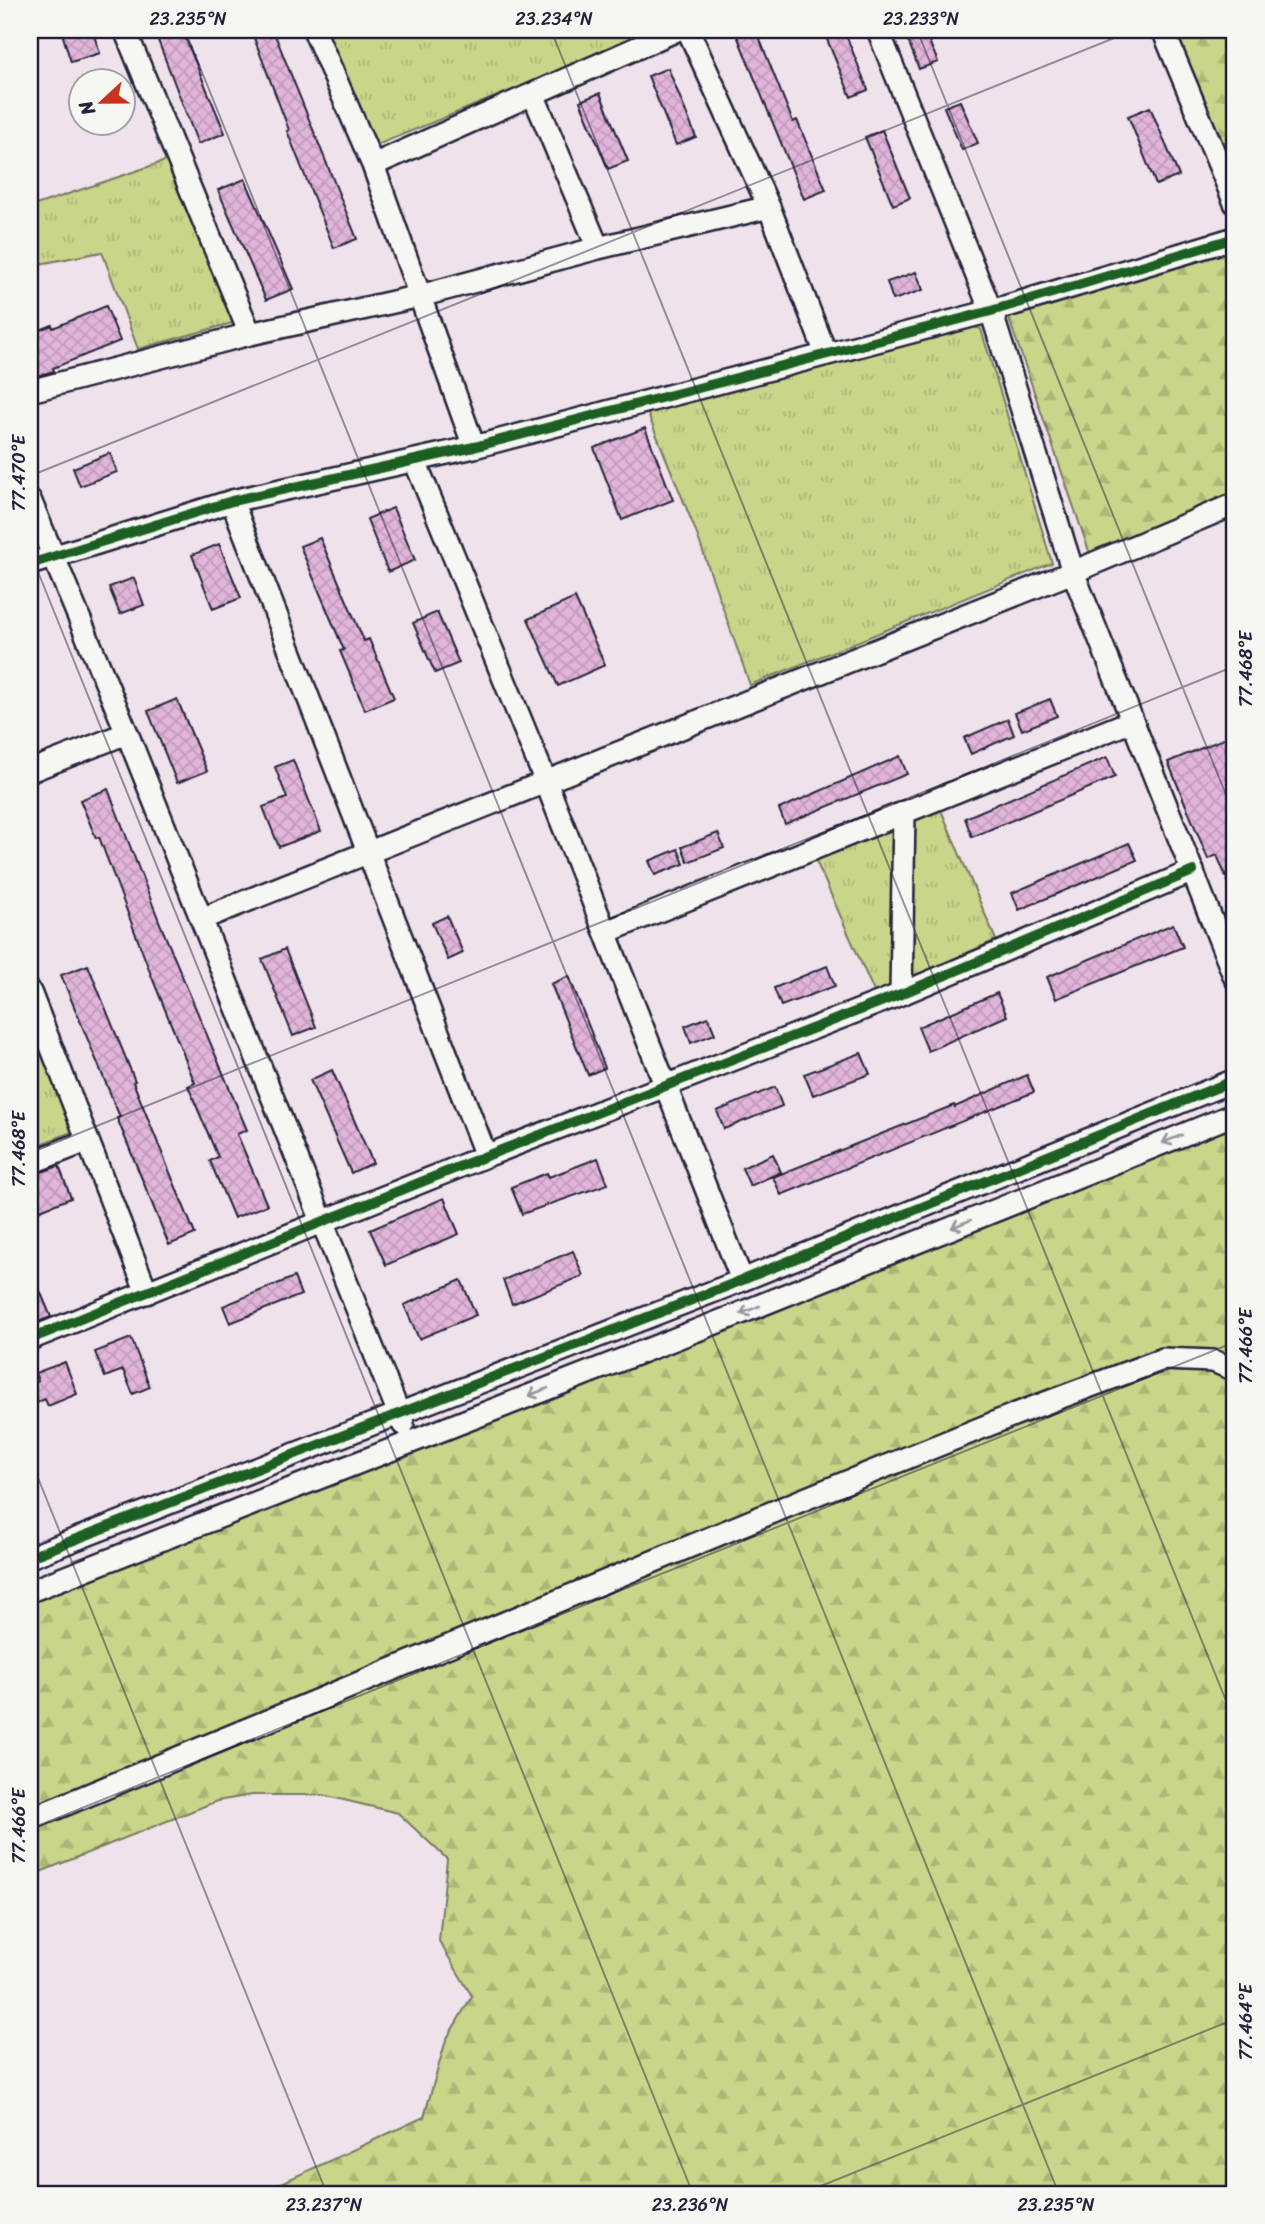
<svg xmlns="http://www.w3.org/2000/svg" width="1265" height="2224" font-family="Sriracha,sans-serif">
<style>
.grass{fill:url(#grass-tufts);stroke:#767c62;stroke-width:2}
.forest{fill:url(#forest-firs);stroke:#767c62;stroke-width:2}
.building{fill:url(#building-cross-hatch);stroke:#22223b;stroke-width:2}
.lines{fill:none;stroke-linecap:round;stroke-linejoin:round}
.minor-casing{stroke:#22223b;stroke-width:26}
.minor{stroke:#f6f6f2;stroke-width:21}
.cycleway-casing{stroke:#f6f6f2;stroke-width:15}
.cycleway{stroke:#1b5e20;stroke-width:10}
.oneway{stroke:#9797a0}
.ticks{fill:none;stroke:#22223b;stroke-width:2;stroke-opacity:0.45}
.neatline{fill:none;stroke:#22223b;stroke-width:2.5}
.ticks-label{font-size:18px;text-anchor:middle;fill:#22223b}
</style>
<defs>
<pattern id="grass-tufts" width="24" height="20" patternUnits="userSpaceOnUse" patternTransform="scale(1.75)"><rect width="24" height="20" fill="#c9d589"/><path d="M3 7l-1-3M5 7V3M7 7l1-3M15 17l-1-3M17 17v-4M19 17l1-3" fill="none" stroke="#acb777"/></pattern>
<pattern id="forest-firs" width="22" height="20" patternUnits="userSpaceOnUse" patternTransform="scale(1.75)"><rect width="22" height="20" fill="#c9d589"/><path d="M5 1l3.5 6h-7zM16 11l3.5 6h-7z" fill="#acb777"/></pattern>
<pattern id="building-cross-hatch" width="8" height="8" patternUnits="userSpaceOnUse" patternTransform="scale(1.75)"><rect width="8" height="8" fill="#e1b5d9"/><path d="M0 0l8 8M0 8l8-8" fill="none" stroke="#c19bbb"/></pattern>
</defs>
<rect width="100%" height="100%" fill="#f0e2ea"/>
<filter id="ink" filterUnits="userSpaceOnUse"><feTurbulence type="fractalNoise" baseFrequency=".0143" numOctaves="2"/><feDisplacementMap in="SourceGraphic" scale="14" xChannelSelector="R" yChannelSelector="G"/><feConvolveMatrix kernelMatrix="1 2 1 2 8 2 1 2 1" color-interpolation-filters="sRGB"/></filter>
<g filter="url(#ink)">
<path class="grass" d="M325,30H660L377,145Z
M174,158L243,320L138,349L102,252L39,264L30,236V207Z
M962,323L981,329L1052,563L750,685L695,529L645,407Z
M938,803L996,940L875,994L813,854Z
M30,1014L77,1130L30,1148Z"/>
<path class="forest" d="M1166,30H1235V194Z
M1235,248V491L1090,554L1008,316Z
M1235,1125V2194H258L424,2117L446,2040L472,1996L439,1941L447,1859L398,1813L323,1795H252L217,1801L30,1876V1604Z"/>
<path class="building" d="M61,30H92L100,53L71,62Z
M154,30H182L225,133L198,144Z
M251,30H273L357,239L334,248L287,131L289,130Z
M745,30H756L793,122L797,120L826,190L804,199L736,33Z
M823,30H844L868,90L851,97Z
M904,30H924L938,62L919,69Z
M668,68L696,137L676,145L648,76Z
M600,93L628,161L608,169L580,101Z
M960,101L978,143L962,150L944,107Z
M1150,107L1179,176L1156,185L1128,116Z
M882,130L910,198L893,205L865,137Z
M245,179L293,289L266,300L218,190Z
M916,272L923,290L893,300L887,282Z
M106,306L120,341L53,368L54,371L30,378V334L52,325L53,328Z
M645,428L673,500L622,520L594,448Z
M110,453L117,472L80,486L73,468Z
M393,508L415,560L388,572L367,519Z
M320,538L364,641L369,639L394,698L365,710L340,651L344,650L300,546Z
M219,544L241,598L213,609L192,555Z
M134,578L144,605L120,614L109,587Z
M575,598L605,665L558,686L528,619Z
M437,612L459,663L435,673L413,623Z
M177,699L207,771L177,783L148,711Z
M1050,699L1057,716L1022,730L1015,713Z
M1008,719L1014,735L971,754L964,738Z
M1235,734V898L1217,855L1208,859L1168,762Z
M900,756L907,774L785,824L779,809Z
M1107,757L1115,777L972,837L965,818Z
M293,760L321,831L279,847L263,807L287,798L275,767Z
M108,789L161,926L247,1130L237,1134L267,1205L234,1218L210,1161L218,1157L188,1086L195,1083L153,980L99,837L96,838L80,800Z
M718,833L724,848L688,862L682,847Z
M1129,843L1137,860L1019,910L1012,893Z
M678,849L684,864L655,875L649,861Z
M447,916L463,953L448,960L432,923Z
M1173,924L1183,947L1056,999L1047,977Z
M285,949L316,1027L293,1036L262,959Z
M88,965L135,1081L133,1082L195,1234L169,1245L117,1118L120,1117L61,975Z
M827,966L835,986L781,1006L774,988Z
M569,976L605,1068L588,1075L551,984Z
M997,993L1007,1016L928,1051L918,1027Z
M708,1017L715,1034L691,1043L685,1026Z
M861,1053L870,1074L813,1095L804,1074Z
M332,1070L373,1163L351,1173L310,1080Z
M1027,1075L1034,1092L781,1195L773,1177L954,1105L955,1107Z
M775,1087L782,1106L724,1129L717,1111Z
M773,1154L781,1172L750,1186L742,1168Z
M598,1158L608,1184L522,1214L511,1187L547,1173L549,1177Z
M59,1166L71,1198L30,1214V1176Z
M444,1198L459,1234L386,1265L370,1230Z
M573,1251L583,1276L512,1304L503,1280Z
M30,1267L51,1317L30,1325Z
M294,1277L301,1295L230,1323L223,1306Z
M461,1280L476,1315L419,1339L404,1305Z
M131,1338L150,1387L133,1394L123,1370L105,1377L95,1352Z
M65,1362L77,1394L48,1406L45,1399L30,1406V1385L38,1381L35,1373Z"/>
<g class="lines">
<defs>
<path id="minor" d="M125,30L250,334
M314,30L373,165L677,30
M688,30L769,207L826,354
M878,30L991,311L1073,572L1235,978
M1163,30L1235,203
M533,94L598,248
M373,165L474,447
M30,391L250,334L420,296L598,248L769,207
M415,461L546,782L742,1280
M30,500L127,733L403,1424
M232,501L486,1156
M30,564L232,501L474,447L991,311L1235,238
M30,771L127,733
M201,919L1073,572L1235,504
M606,932L1132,721
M30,992L147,1293
M901,994L904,812
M30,1163L87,1141
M30,1339L486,1156L901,994L1193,871
M30,1557L725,1287L1235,1080
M30,1591L736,1315L1235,1114
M30,1819L807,1498L1016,1414L1163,1359L1213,1361L1235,1370"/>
</defs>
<use href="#minor" class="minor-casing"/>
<use href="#minor" class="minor"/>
<defs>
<path id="cycleway" d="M30,564L232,501L474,447L991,311L1235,238
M30,1339L486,1156L901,994L1193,871
M30,1557L725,1287L1235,1080"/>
</defs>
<use href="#cycleway" class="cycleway-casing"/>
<use href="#cycleway" class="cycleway"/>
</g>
<defs><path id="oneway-shaft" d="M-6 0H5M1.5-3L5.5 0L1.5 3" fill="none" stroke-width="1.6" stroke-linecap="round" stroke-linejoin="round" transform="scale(1.75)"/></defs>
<g class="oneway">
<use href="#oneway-shaft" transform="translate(1172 1139) rotate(158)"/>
<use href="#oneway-shaft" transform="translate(961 1224) rotate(158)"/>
<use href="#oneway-shaft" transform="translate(750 1310) rotate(158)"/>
<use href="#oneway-shaft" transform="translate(538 1392) rotate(159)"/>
</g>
</g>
<path class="ticks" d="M185,30L1059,2194M551,30L1235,1723M917,30L1235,817M30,476L1134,30M30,552L693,2194M30,1153L1235,666M30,1458L327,2194M30,1829L1235,1342M801,2194L1235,2019"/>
<rect width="1265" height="2224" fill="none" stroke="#f6f6f2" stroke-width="77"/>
<g transform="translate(102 102) rotate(248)"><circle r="33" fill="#f6f6f2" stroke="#a1a1a9" stroke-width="2"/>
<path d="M0-5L12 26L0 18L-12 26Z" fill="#c8321e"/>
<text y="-10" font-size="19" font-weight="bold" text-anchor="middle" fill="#22223b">N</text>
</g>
<rect x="38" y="38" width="1188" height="2148" class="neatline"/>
<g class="ticks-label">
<text x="188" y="25">23.235°N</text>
<text x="554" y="25">23.234°N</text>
<text x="921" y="25">23.233°N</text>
<text transform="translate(19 473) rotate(-90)" y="6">77.470°E</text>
<text transform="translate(1246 669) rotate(-90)" y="6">77.468°E</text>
<text transform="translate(19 1149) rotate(-90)" y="6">77.468°E</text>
<text transform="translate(1246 1346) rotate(-90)" y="6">77.466°E</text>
<text transform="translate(19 1826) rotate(-90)" y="6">77.466°E</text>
<text transform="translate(1246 2022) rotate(-90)" y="6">77.464°E</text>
<text x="324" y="2211">23.237°N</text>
<text x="690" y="2211">23.236°N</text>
<text x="1056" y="2211">23.235°N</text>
</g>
</svg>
